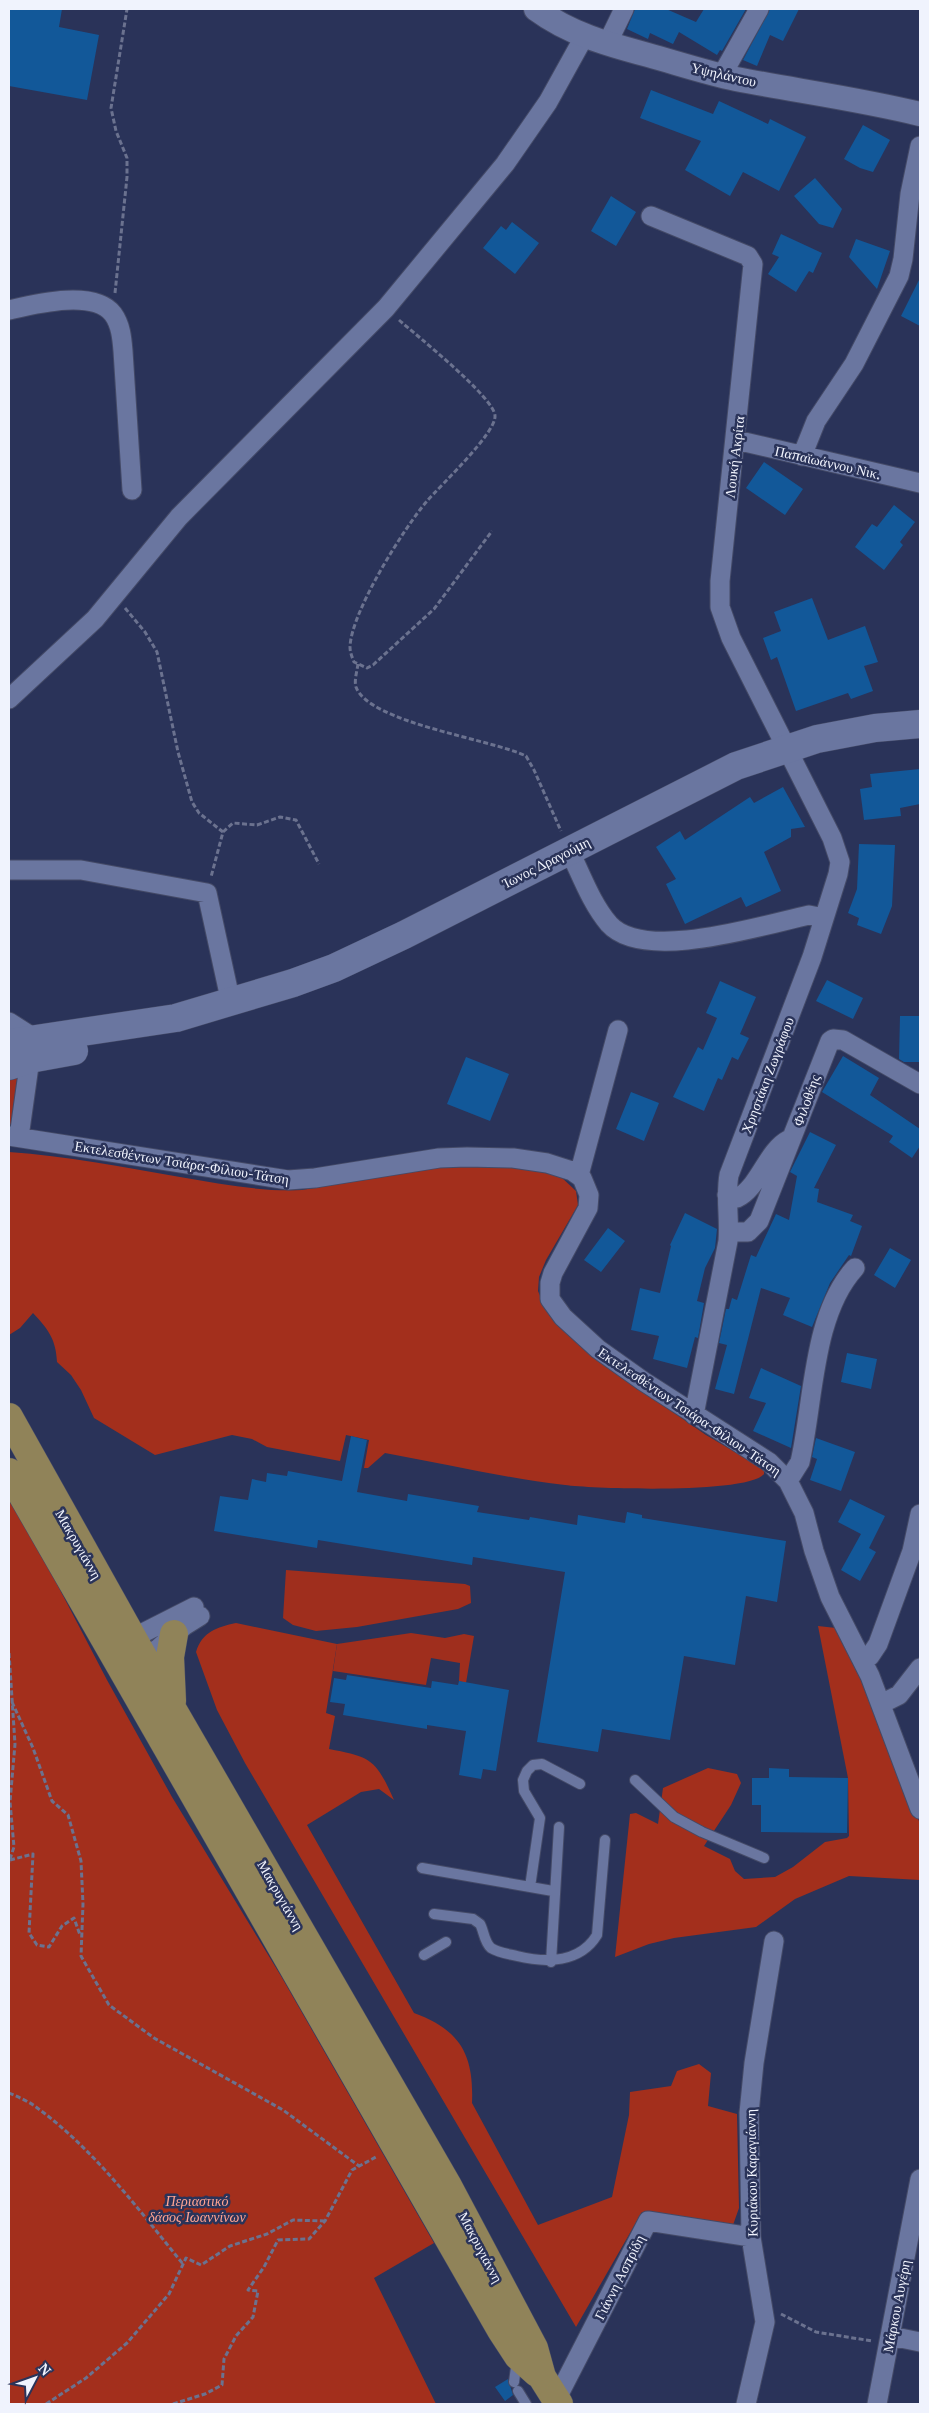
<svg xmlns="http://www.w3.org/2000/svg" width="929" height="2413" font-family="'PT Serif',serif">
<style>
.green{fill:#9f2e1d}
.forest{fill:#a32f1c}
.building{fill:#125899}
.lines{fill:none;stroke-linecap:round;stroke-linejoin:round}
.service-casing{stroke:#444a67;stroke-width:12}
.minor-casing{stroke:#444a67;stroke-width:21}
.tertiary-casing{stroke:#444a67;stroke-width:26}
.secondary-casing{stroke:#444a67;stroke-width:29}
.primary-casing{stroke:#444a67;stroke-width:29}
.path{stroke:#6b728f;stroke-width:3;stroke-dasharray:5 2.5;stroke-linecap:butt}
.service{stroke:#6a76a0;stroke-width:10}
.minor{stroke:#6a76a0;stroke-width:19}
.tertiary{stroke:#6a76a0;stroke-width:24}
.secondary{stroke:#6a76a0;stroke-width:28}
.primary{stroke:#908359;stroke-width:28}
.labels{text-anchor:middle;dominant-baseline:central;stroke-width:5;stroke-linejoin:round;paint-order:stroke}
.street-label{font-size:14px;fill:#f0f3fd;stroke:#2a3359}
.park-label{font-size:14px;font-style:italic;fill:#ffa492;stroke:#2a3359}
</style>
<rect width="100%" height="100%" fill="#2a3359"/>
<path class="green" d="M22,1075L12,1125L9,1124V1080L13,1076Z
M286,1570L465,1584L470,1586L471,1603L458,1609L357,1627L316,1631L293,1625L283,1618Z
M411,1633L445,1638L464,1634L474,1636L466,1683L459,1681L460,1663L431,1658L426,1685L333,1671L337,1644Z"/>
<path class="forest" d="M9,1152C66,1156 123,1167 180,1177C221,1184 261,1192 302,1190L444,1165L521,1166L560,1176L576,1191L578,1205L546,1260L539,1277L538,1291L546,1310L555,1321L631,1383L706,1435L764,1469V1474C748,1494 595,1489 565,1485C505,1478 445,1464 385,1453L368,1468H364L369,1440L346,1435L340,1461L267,1447L252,1439L232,1435L155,1455L94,1418L81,1390L71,1375L57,1362C56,1339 48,1329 33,1313L20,1328L9,1335Z
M9,1492L107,1680L172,1797L281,1976L434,2243L374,2278L436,2404H9Z
M236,1623L337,1644L326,1713L335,1716L329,1749C372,1757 376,1760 394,1800L379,1789L361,1792L307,1825L414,2013C460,2030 474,2054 472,2103L538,2225L612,2197L629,2115L630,2092L671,2086L677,2071L699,2064L711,2073L708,2106L737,2114L739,2208L733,2225L642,2212L576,2327L245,1763L217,1710L196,1652C202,1632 217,1627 236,1623Z
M818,1626L836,1628L879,1713L920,1824V1880L849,1876L795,1899L756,1927L674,1938L649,1944L615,1957L630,1814L636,1813L658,1824L663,1788L708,1768L737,1774L741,1783L731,1805L704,1846L730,1859L735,1871L744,1879L775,1877L793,1867L825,1842L847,1838L849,1836L848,1778Z"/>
<path class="building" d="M9,9H62L59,27L99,35L87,100L9,86Z
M635,9H666L696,22L704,9H746L722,51L720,50L717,55L679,32L673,44L650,33L648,39L627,29Z
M770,9H799L783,41L770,35L757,66L743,60Z
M651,90L713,114L719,101L768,124L770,119L806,137L779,191L743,172L730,196L685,170L701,141L640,118Z
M863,125L890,140L873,172L860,168L844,159Z
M815,178L842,209L833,228L819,224L794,196Z
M611,196L636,212L616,246L591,231Z
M512,222L539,243L515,274L483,248L501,226L506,230Z
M781,234L822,253L813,273L809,271L796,292L768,274L779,257L772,254Z
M856,239L890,251L877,289L849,257Z
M920,278V326L901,316Z
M764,462L803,489L785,515L746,488Z
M894,505L915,522L900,542L903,545L884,570L855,547L872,524L877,527Z
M812,598L828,640L865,626L878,662L864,666L873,691L851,699L848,693L796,711L777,657L771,660L763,638L781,631L774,612Z
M920,769V804L900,808L901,816L864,820L860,789L872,787L870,774Z
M783,787L805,827L791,829V837L764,852L781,891L746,907L741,897L685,924L666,884L676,879L656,847L680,831L685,840L750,797L754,803Z
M859,844L895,845L892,906L881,934L857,925L859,918L848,913L857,889Z
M827,980L863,998L853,1019L816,1001Z
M720,981L756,997L740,1034L749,1038L738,1060L732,1057L722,1080L718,1078L704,1111L673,1097L698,1047L703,1050L717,1018L706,1013Z
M900,1016H920V1062H904L899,1059Z
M843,1056L879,1078L870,1095L920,1129V1146L912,1158L889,1142L893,1136L822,1092Z
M466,1057L509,1074L490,1121L447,1104Z
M631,1092L659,1103L644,1141L616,1129Z
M810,1132L836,1145L814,1188L819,1189L817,1202L853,1215L850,1221L862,1226L851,1256L849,1255L830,1283L812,1327L783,1315L790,1298L761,1288L734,1394L715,1389L727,1345L719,1343L726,1309H729L732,1298L737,1300L751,1255L756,1257L776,1214L789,1220L797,1176L790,1172Z
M685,1213L717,1229L715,1248L705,1268L697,1301L704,1303L698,1338L695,1337L687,1368L653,1359L659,1336L631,1330L640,1288L660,1293L671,1246L670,1245Z
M608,1228L625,1241L601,1272L584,1260Z
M890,1248L911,1260L895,1288L874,1275Z
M847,1353L877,1359L871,1389L841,1382Z
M761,1368L801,1386L791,1448L753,1431L766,1403L749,1398Z
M351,1436L367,1440L357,1492L407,1501L408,1494L479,1506L477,1512L529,1520L530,1517L577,1525L578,1515L625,1523L627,1512L642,1515V1518L786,1541L777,1602L746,1596L735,1665L684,1656L670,1740L602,1729L598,1752L537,1742L565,1572L473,1557L472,1565L318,1540L317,1548L214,1531L220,1496L248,1500L252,1479L266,1482L267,1473L287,1476L288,1471L342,1481Z
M816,1438L855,1452L841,1491L810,1480L817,1459L812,1457Z
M850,1499L885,1516L869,1548L876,1552L860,1581L841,1570L861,1534L838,1522Z
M347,1675L431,1688L432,1681L458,1685L459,1681L509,1690L496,1771L483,1769L481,1779L459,1775L466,1731L427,1725V1729L343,1715L345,1704L330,1702L334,1678L346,1680Z
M769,1768L789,1769V1777L848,1778L847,1833L761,1832V1805H752V1778H769Z
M508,2379L513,2395L505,2401L495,2387Z"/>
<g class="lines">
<defs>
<path id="service" d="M635,1780L674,1817L702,1832L764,1858
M422,1868L553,1891
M530,1887L540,1818L524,1791L523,1780L527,1771L533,1765L542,1764L580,1784
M434,1914L473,1919L480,1924C484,1931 484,1942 491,1948C499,1953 509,1954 517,1956C546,1963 580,1963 597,1935L605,1840
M424,1955L446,1942
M551,1962L559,1827
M514,2382L517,2360
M518,2391L526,2404"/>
<path id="minor" d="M607,44L624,9
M722,75L759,9
M651,216L748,256L753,264L720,581V607L731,638L832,838L840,862L838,874L812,957L729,1175C725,1197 730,1218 728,1241L694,1415
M9,310C35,304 94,289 113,314C121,325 122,339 123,351L132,490
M736,440L920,483
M802,456L816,421L854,364L899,276L903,259L910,194L920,146
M9,699L95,619L179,517L386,308L505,164L548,102L584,37
M569,850C581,874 591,903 609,924C644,963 763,925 809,915L824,918
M9,870H81L207,893L231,1003
M9,1022L34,1038
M9,1136L288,1180L315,1178L439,1158L467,1157L513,1158L547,1163L572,1171L582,1178L589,1195L588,1208L553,1273L550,1283V1299L563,1317L598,1349L643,1381L769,1462L788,1481L804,1513L814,1551L830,1597L870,1676L920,1809
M19,1137L30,1059
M579,1175L618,1030
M727,1195L737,1198C758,1189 767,1151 788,1140
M729,1232H748L759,1221L830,1041L833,1039L843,1040L920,1084
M788,1481L800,1462C814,1402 812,1315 855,1268
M123,1643L194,1607
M863,1662L870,1656L878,1644L912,1551L920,1514
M133,1664L159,1648L184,1626L200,1616
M881,1704L899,1695L920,1668
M891,2336L920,2342
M556,2400L648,2221L751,2237
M746,2404L765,2322L751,2237L749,2113L754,2063L774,1941
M877,2404L920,2179"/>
<path id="tertiary" d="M536,9C570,34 607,44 648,55C677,63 707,73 736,79C798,91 859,99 920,114"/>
<path id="secondary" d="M9,1043L176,1018L293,983L334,968L404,935L736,766L817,739L875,728L920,724
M9,1066L30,1059L74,1051"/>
<path id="primary" d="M9,1417L173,1710L448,2186L534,2348L542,2377L559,2404
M9,1472L501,2330L518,2356L537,2373
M172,1701L170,1657L174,1634"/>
</defs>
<use href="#service" class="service-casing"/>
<use href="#minor" class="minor-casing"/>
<use href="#tertiary" class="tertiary-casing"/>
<use href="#secondary" class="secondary-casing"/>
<use href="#primary" class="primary-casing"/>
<path class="path" d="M115,293L127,177V158L116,131L111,108L127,9
M399,320C416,335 495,398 495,416C496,433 441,485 427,501C404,528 351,612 350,647C350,652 352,657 354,662L367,668L373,665L434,609L492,531
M125,608L145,632L157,652L178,752L192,802L199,813L223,832L211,877
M358,664C357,671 354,681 356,687C369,723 491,739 526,756L534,770L561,831
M223,832L233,823L257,825L280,817L296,820L319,864
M9,1653L15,1744L10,1802L14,1847L9,1862
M12,1702L33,1748L52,1801L68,1815L81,1861L83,1904L81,1956L109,2005L154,2038L283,2110L359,2166
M10,1860L33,1854L29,1933L37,1945L49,1947L62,1926L74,1918L80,1935
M9,2093C18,2097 28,2101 36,2107C94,2149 138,2209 183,2264
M781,2314L816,2332L872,2341
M46,2404L86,2378L127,2343L169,2294L186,2258L201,2265L230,2246L267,2234L293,2220L324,2221
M173,2404L205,2394L222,2385L224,2359L236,2336L253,2317L258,2291L248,2290L264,2267L278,2240L309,2239L325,2221L352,2170L376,2157"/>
<use href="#service" class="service"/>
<use href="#minor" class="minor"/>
<use href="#tertiary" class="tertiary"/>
<use href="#secondary" class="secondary"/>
<use href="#primary" class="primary"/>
</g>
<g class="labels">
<g class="street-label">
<text transform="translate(724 74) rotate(13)">Υψηλάντου</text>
<text transform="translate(734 457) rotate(-83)">Λουκή Ακρίτα</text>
<text transform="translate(828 462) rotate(13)">Παπαϊωάννου Νικ.</text>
<text transform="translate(546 862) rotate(-27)">Ίωνος Δραγούμη</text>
<text transform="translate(767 1075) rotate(-69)">Χρηστάκη Ζωγράφου</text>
<text transform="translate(806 1100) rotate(-70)">Φιλοθέης</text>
<text transform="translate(182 1162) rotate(9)">Εκτελεσθέντων Τσιάρα-Φίλιου-Τάτση</text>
<text transform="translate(690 1411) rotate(34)">Εκτελεσθέντων Τσιάρα-Φίλιου-Τάτση</text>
<text transform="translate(79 1544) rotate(60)">Μακρυγιάννη</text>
<text transform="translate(281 1895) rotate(60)">Μακρυγιάννη</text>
<text transform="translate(751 2173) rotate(-91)">Κυριάκου Καραγιάννη</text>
<text transform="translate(481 2247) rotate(62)">Μακρυγιάννη</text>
<text transform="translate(619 2277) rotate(-63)">Γιάννη Ασπρίδη</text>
<text transform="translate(896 2306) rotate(-79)">Μάρκου Αυγέρη</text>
</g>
<g class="park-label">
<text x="197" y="2200">Περιαστικό<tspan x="197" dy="16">δάσος Ιωαννίνων</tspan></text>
</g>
</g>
<rect width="929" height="2413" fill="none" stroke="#f0f3fd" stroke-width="20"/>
<g transform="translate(35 2378) rotate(49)" stroke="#2a3359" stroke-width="4" paint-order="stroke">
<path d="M0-4L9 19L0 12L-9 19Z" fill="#f0f3fd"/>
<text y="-8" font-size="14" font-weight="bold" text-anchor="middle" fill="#f0f3fd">N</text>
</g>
</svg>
